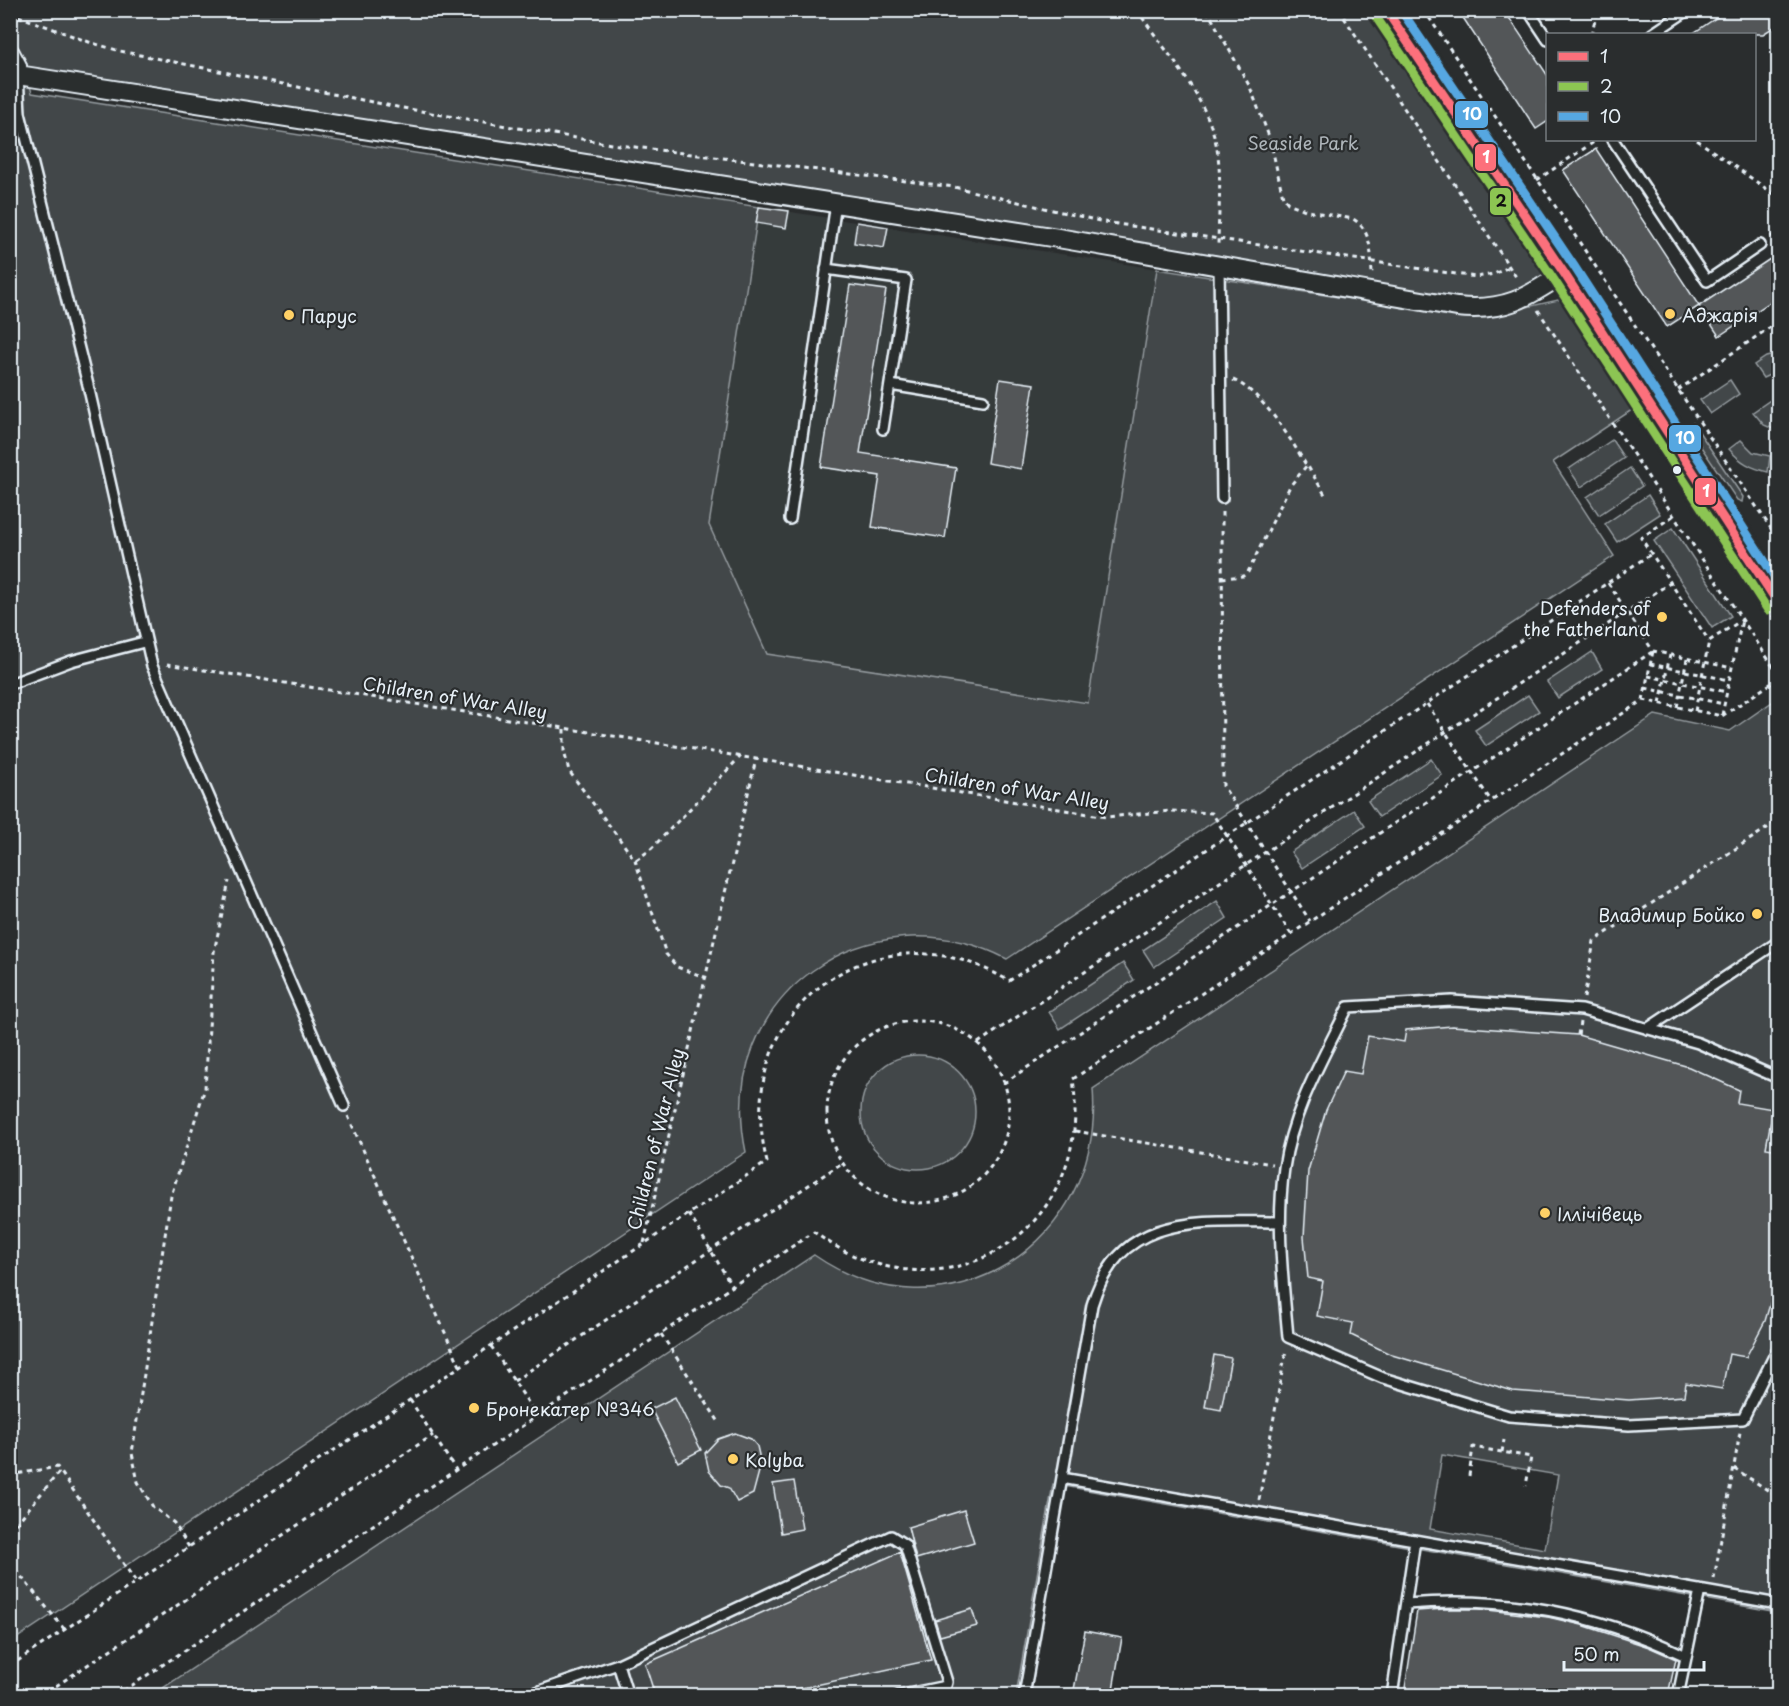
<svg xmlns="http://www.w3.org/2000/svg" width="1789" height="1706" font-family="'Playpen Sans',sans-serif">
<style>
.built{fill:#363a3b}
.green{fill:#424648;stroke:#959ca0;stroke-width:1.5;fill-rule:evenodd}
.building{fill:#535759;stroke:#e8f1f8;stroke-width:1.5}
.lines{fill:none;stroke-linecap:round;stroke-linejoin:round}
.lane-casing{stroke:#e8f1f8;stroke-width:14}
.street-casing{stroke:#e8f1f8;stroke-width:22}
.secondary-casing{stroke:#e8f1f8;stroke-width:30}
.path{stroke:#e8f1f8;stroke-width:3;stroke-dasharray:4.5 4.5;stroke-linecap:butt}
.lane{stroke:#2a2d2e;stroke-width:9}
.street{stroke:#2a2d2e;stroke-width:18}
.secondary{stroke:#2a2d2e;stroke-width:26}
.bus-1-casing{stroke:#2a2d2e;stroke-width:14}
.bus-2-casing{stroke:#2a2d2e;stroke-width:14}
.bus-3-casing{stroke:#2a2d2e;stroke-width:14}
.bus-1{stroke:#fc707b;stroke-width:9}
.bus-2{stroke:#8cc552;stroke-width:9}
.bus-3{stroke:#56a7e1;stroke-width:9}
.poi-dot{fill:#ffd166;stroke:#2a2d2e;stroke-width:2}
.bus-dot{fill:#e8f1f8;stroke:#2a2d2e;stroke-width:2}
.labels{text-anchor:middle;dominant-baseline:central;stroke-width:4.5;stroke-linejoin:round;paint-order:stroke}
.park-label{font-size:18px;fill:#aeb5ba;stroke:#2a2d2e}
.poi-label{font-size:18px;fill:#e8f1f8;stroke:#2a2d2e;text-anchor:start}
.street-label{font-size:18px;fill:#e8f1f8;stroke:#2a2d2e}
.line-badge{stroke:#2a2d2e;stroke-width:2}
.badge-label{font-size:16px;text-anchor:middle;font-weight:bold;fill:#fff}
.pale-badge-label{font-size:16px;text-anchor:middle;font-weight:bold;fill:#111}
</style>
<rect width="100%" height="100%" fill="#2a2d2e"/>
<filter id="ink" filterUnits="userSpaceOnUse"><feTurbulence type="fractalNoise" baseFrequency=".0167" numOctaves="2"/><feDisplacementMap in="SourceGraphic" scale="12" xChannelSelector="R" yChannelSelector="G"/><feConvolveMatrix kernelMatrix="1 2 1 2 8 2 1 2 1" color-interpolation-filters="sRGB"/></filter>
<g filter="url(#ink)">
<path class="built" d="M759,207L1157,269L1088,704L767,654L709,525Z"/>
<path class="green" d="M10,11H1377L1557,283L1489,298H1449L27,76L32,93L759,207L709,525L767,654L1088,703L1157,269L1448,314L1491,315L1567,298L1638,406L1553,462L1614,556L1007,959C869,888 713,997 746,1152L11,1642Z
M1778,354V371L1763,378L1754,365L1766,357Z
M1730,380L1739,394L1710,414L1700,400Z
M1776,396H1778V431L1764,425L1753,412Z
M1693,423L1743,497L1742,502L1737,500L1689,429V424Z
M1612,440L1624,458L1581,487L1569,469Z
M1741,440L1753,452L1770,456L1768,472C1751,468 1740,462 1729,449Z
M1630,468L1642,486L1599,515L1587,497Z
M1648,495L1660,514L1617,542L1605,524Z
M1673,528L1731,616L1712,628L1654,541Z
M1592,652L1602,669L1558,698L1547,682Z
M1528,695L1539,711L1486,746L1475,730Z
M1778,698V1612L1053,1484L1016,1695L151,1696L814,1255C945,1346 1105,1244 1093,1089L1655,715L1730,731ZM1442,1455L1558,1475L1545,1549L1430,1529Z
M1431,759L1442,775L1379,817L1368,801Z
M1354,810L1365,826L1302,868L1291,852Z
M1217,901L1227,918L1154,967L1143,950Z
M1123,963L1134,980L1060,1029L1049,1012Z
M861 1112a57 57 0 1 1 114 0a57 57 0 1 1-114 0Z"/>
<path class="building" d="M1458,10H1504L1548,76V121L1536,129Z
M1728,10H1779V24L1763,34H1692Z
M1596,149L1699,306L1667,327L1563,170Z
M759,207L789,211L786,228L756,223Z
M857,222L888,227L884,248L854,243Z
M1779,253V296L1719,336L1699,306Z
M850,285L886,290L860,453L956,468L945,538L872,527L880,476L821,467Z
M1000,379L1034,384L1021,469L987,463Z
M1452,1026L1578,1035L1689,1067L1739,1090L1737,1103L1773,1109L1766,1148L1779,1150V1274L1765,1321L1746,1357L1729,1354L1722,1389L1686,1383L1684,1396L1629,1400L1513,1391L1392,1355L1351,1335L1353,1323L1317,1316L1323,1281L1308,1278L1304,1237L1308,1171L1326,1110L1344,1071L1361,1074L1368,1036L1404,1042L1406,1030Z
M1214,1355L1231,1358L1221,1410L1205,1407Z
M675,1397L701,1450L678,1462L651,1409Z
M735,1433L751,1439L757,1446L761,1464L753,1494L737,1502L729,1488L721,1485L709,1471L705,1453L718,1439Z
M794,1481L802,1529L781,1533L773,1484Z
M964,1510L974,1542L916,1559L908,1527Z
M900,1552L931,1660L770,1695H655L645,1664Z
M972,1609L977,1626L940,1636L935,1620Z
M1444,1609H1479L1548,1617L1582,1625L1649,1647L1676,1659L1668,1695H1404L1417,1611Z
M1085,1631L1122,1638L1112,1695H1073Z"/>
<g class="lines">
<defs>
<path id="lane" d="M1528,10L1548,40
M1652,34L1688,10
M18,75L20,113L88,385L152,666L344,1106
M1613,140L1707,281L1760,245
M1219,265L1222,498
M826,269L906,280L883,429
M890,385L983,400
M790,519L836,203
M10,684L71,661L144,642
M1647,1029L1778,942
M1778,1078L1698,1043L1582,1010L1452,1001L1348,1007C1323,1058 1292,1111 1284,1168C1276,1224 1283,1280 1288,1337L1383,1378L1509,1416L1629,1425L1743,1419L1778,1348
M1062,1478L1778,1604
M1406,1604C1508,1596 1593,1612 1686,1656
M618,1664L628,1696
M525,1696L618,1664L891,1536L905,1545L947,1682L943,1696
M898,1696L946,1686
M1024,1696L1092,1305C1120,1211 1201,1222 1280,1222
M1392,1696L1415,1540
M1678,1696L1700,1590"/>
<path id="street" d="M10,53L17,66L18,75L1058,238L1457,307C1504,312 1527,298 1564,273"/>
<path id="secondary" d="M1386,10L1564,273L1778,603"/>
</defs>
<use href="#lane" class="lane-casing"/>
<use href="#street" class="street-casing"/>
<use href="#secondary" class="secondary-casing"/>
<path class="path" d="M1137,10C1163,48 1199,88 1213,132C1224,167 1218,210 1218,247
M1207,10L1250,87L1270,139L1283,197L1288,203L1308,211L1353,219C1372,230 1371,255 1372,274
M1339,10L1518,280
M1424,10L1778,539
M10,13L89,42L120,51L397,107L611,144L954,187L1104,222L1476,277L1494,274L1509,267
M1591,34L1598,10
M1697,140L1778,197
M1537,180L1597,140
M1771,237L1778,232
M1538,310L1778,674
M1233,380C1261,391 1291,439 1306,465
M1678,390L1778,322
M1222,512L1223,786L1310,921
M1673,516L1641,538L1709,641
M1222,578L1243,576L1248,572L1290,486L1307,465L1327,498
M1608,583L1653,651L1732,668
M167,664L756,759
M1650,664L1729,680
M1648,676L1727,692
M1645,688L1724,704
M1643,700L1722,716L1778,679
M1660,703L1670,655
M1427,704L1491,801
M1677,707L1687,659
M1695,711L1709,641L1742,620
M1722,715L1742,620
M564,729V751L569,771L635,860L666,954L677,967L707,978
M636,860L650,850L741,756
M1584,998L1594,941L1778,821
M827 1112a91 91 0 1 1 182 0a91 91 0 1 1-182 0Z
M1578,1035L1580,1022
M978,1043L1670,583
M1004,1083L1652,652
M348,1116L460,1366
M1075,1131L1272,1164
M689,1214L732,1286
M644,1243L756,759L1107,817L1171,811L1212,813L1291,934
M661,1334L719,1422
M491,1346L537,1416
M514,1381L842,1163
M410,1400L456,1470
M1502,1452L1504,1440
M1734,1468L1775,1495
M10,1475L57,1467L60,1471
M1469,1476L1473,1447L1531,1457L1526,1486
M1259,1500L1286,1350
M10,1531L60,1471L136,1582
M189,1547L174,1523L153,1507L138,1482L132,1453L171,1196L205,1088L214,952L229,881
M10,1563L65,1630
M1714,1579L1740,1432
M10,1666L767,1162C728,1010 875,900 1009,981L1651,554
M41,1696L433,1435
M116,1696L814,1232C940,1327 1095,1235 1073,1079L1643,700L1653,651"/>
<use href="#lane" class="lane"/>
<use href="#street" class="street"/>
<use href="#secondary" class="secondary"/>
<defs>
<path id="bus-1" d="M1386,10L1564,273L1778,603"/>
<path id="bus-2" d="M1376,17L1554,280L1768,610"/>
<path id="bus-3" d="M1401,10L1574,266L1778,582"/>
</defs>
<use href="#bus-1" class="bus-1-casing"/>
<use href="#bus-2" class="bus-2-casing"/>
<use href="#bus-3" class="bus-3-casing"/>
<use href="#bus-1" class="bus-1"/>
<use href="#bus-2" class="bus-2"/>
<use href="#bus-3" class="bus-3"/>
</g>
</g>
<g class="poi-dot">
<circle cx="1670" cy="314" r="6"/>
<circle cx="289" cy="315" r="6"/>
<circle cx="1662" cy="617" r="6"/>
<circle cx="1757" cy="914" r="6"/>
<circle cx="1545" cy="1213" r="6"/>
<circle cx="474" cy="1408" r="6"/>
<circle cx="733" cy="1459" r="6"/>
</g>
<circle class="bus-dot" cx="1677" cy="470" r="5"/>
<g class="labels">
<g class="park-label">
<text x="1303" y="142">Seaside Park</text>
</g>
<g class="poi-label">
<text x="1682" y="314">Аджарія</text>
<text x="301" y="315">Парус</text>
<text x="1650" y="607" text-anchor="end">Defenders of<tspan x="1650" dy="21">the Fatherland</tspan></text>
<text x="1745" y="914" text-anchor="end">Владимир Бойко</text>
<text x="1557" y="1213">Іллічівець</text>
<text x="486" y="1408">Бронекатер №346</text>
<text x="745" y="1459">Kolyba</text>
</g>
<g class="street-label">
<text transform="translate(455 697) rotate(9)">Children of War Alley</text>
<text transform="translate(1017 788) rotate(9)">Children of War Alley</text>
<text transform="translate(655 1139) rotate(-76)">Children of War Alley</text>
</g>
</g>
<g class="line-badge">
<rect x="1454" y="100" width="35" height="29" rx="6" fill="#56a7e1"/>
<rect x="1474" y="143" width="23" height="29" rx="6" fill="#fc707b"/>
<rect x="1489" y="187" width="23" height="29" rx="6" fill="#8cc552"/>
<rect x="1668" y="424" width="34" height="29" rx="6" fill="#56a7e1"/>
<rect x="1694" y="477" width="23" height="29" rx="6" fill="#fc707b"/>
</g>
<g class="badge-label">
<text x="1472" y="120">10</text>
<text x="1486" y="163">1</text>
<text x="1685" y="444">10</text>
<text x="1706" y="497">1</text>
</g>
<g class="pale-badge-label">
<text x="1501" y="207">2</text>
</g>
<rect width="1789" height="1706" fill="none" stroke="#2a2d2e" stroke-width="36"/>
<rect x="18" y="18" width="1753" height="1670" fill="none" stroke="#e8f1f8" stroke-width="2" filter="url(#ink)"/>
<rect x="1546" y="33" width="210" height="108" fill="#2a2d2e" stroke="#767b7f" stroke-width="1.5"/>
<rect x="1558" y="52" width="30" height="9" fill="#fc707b" stroke="#767b7f" stroke-width="1.5"/>
<text x="1600" y="63" font-size="18" fill="#e8f1f8">1</text>
<rect x="1558" y="82" width="30" height="9" fill="#8cc552" stroke="#767b7f" stroke-width="1.5"/>
<text x="1600" y="93" font-size="18" fill="#e8f1f8">2</text>
<rect x="1558" y="112" width="30" height="9" fill="#56a7e1" stroke="#767b7f" stroke-width="1.5"/>
<text x="1600" y="123" font-size="18" fill="#e8f1f8">10</text>
<path d="M1564 1661v9h140v-9" fill="none" stroke="#e8f1f8" stroke-width="3"/>
<text x="1573" y="1661" font-size="18" fill="#e8f1f8" stroke="#2a2d2e" stroke-width="4.5" paint-order="stroke">50 m</text>
</svg>
